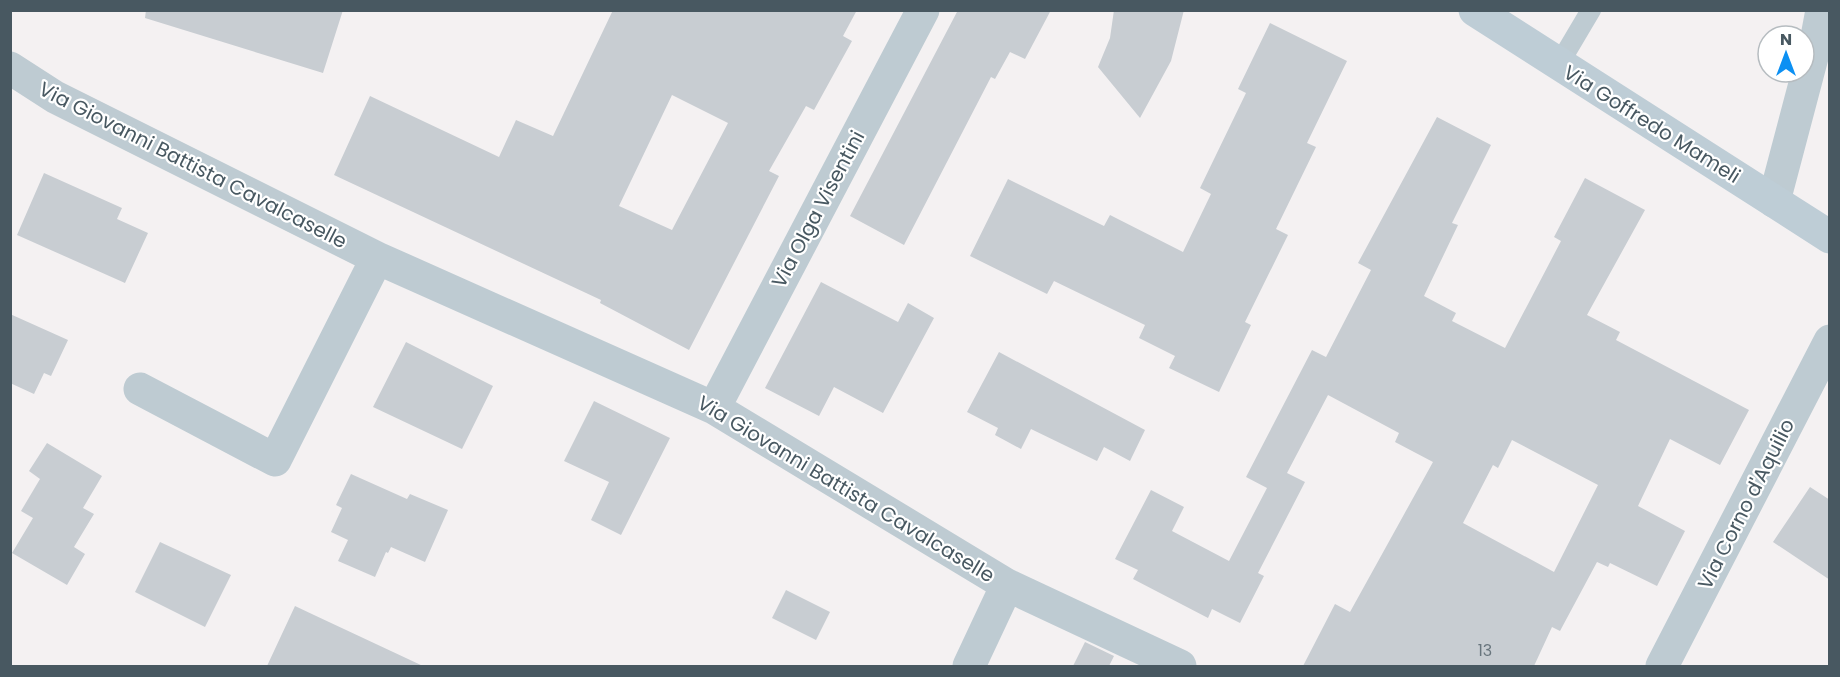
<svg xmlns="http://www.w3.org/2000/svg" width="1840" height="677" font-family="Poppins,sans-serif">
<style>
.building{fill:#c8cdd2;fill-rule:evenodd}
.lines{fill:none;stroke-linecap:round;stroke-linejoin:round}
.service{stroke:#becbd2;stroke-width:20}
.minor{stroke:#becbd2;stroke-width:33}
.secondary{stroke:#becdd6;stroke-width:33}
.labels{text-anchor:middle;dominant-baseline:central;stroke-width:4.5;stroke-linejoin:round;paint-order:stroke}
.number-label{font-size:16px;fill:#68757d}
.street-label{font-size:20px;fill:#485861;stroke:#fff}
</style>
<rect width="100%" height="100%" fill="#f4f1f2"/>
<path class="building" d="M146,10H343L323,73L145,18Z
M613,10H857L843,36L852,41L814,110L806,106L769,171L779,176L689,350L600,303L601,300L334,175L370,96L499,157L516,120L553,136ZM672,95L728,123L672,230L619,206Z
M958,10H1051L1025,59L1010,52L995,79L991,77L904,245L850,216Z
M1114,10H1184L1171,61L1140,118L1098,67L1110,38Z
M1270,23L1347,61L1307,143L1316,147L1276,229L1288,235L1245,322L1251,325L1219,392L1169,368L1175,356L1139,338L1145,325L1054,281L1047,294L970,256L1008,179L1104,226L1110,215L1183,252L1211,194L1200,188L1246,93L1238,89Z
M1437,117L1491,145L1452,223L1458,225L1424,296L1456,313L1452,321L1505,348L1561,241L1554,237L1585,178L1645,210L1587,315L1620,332L1616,340L1749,410L1720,465L1670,439L1638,506L1685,531L1657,586L1610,563L1608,567L1597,562L1560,631L1552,627L1534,666H1303L1335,604L1350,612L1433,462L1395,442L1399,433L1328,395L1287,473L1305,482L1258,573L1264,576L1240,623L1212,609L1208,618L1133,579L1138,570L1115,559L1151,490L1184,507L1172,531L1229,561L1267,488L1246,477L1312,350L1326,357L1371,270L1358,263ZM1512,440L1598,485L1554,572L1463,523L1493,465L1498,468Z
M44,173L122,208L117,219L148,233L125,283L17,235Z
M821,282L898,322L908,303L934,318L883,413L834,387L819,416L765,388Z
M10,314L68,340L51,376L44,373L34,394L10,383Z
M406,342L493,386L462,449L373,407Z
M999,352L1145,430L1130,461L1104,447L1097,461L1031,429L1021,449L995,435L998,428L967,412Z
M594,401L670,438L621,535L591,520L609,482L564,461Z
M47,443L102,476L83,508L94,514L74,547L85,554L67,585L12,553L33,518L21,511L40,479L29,471Z
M351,474L407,499L410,494L448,510L425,562L391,547L388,553L386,552L375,577L338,561L348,540L331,532L342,508L336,505Z
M1810,487L1830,500V580L1773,542Z
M160,542L231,575L205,627L135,592Z
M786,590L830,612L816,640L772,618Z
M295,606L314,615L423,666H267Z
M1085,642L1114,656L1109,666H1073Z"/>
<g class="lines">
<path class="service" d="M1559,64L1591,10"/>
<path class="minor" d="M10,68L55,97L377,258L714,408L1007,585L1180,666
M1774,201L1816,42L1822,10
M140,389L275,460L377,258
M714,408L923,10
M969,666L1007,585
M1662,666L1830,341"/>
<path class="secondary" d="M1475,10L1830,237"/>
</g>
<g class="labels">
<g class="number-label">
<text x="1485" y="650">13</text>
</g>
<g class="street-label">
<text transform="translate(1652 124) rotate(32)">Via Goffredo Mameli</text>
<text transform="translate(193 165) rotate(27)">Via Giovanni Battista Cavalcaselle</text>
<text transform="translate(818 209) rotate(-62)">Via Olga Visentini</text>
<text transform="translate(846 489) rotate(31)">Via Giovanni Battista Cavalcaselle</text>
<text transform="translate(1746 504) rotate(-63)">Via Corno d'Aquilio</text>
</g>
</g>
<rect width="1840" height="677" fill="none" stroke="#485861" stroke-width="24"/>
<g transform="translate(1786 54)"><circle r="28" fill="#ffffff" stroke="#b6bcc0" stroke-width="1.5"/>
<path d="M0-4.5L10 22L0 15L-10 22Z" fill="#0c90f3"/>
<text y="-9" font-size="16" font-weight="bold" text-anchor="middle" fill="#485861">N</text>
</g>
</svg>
